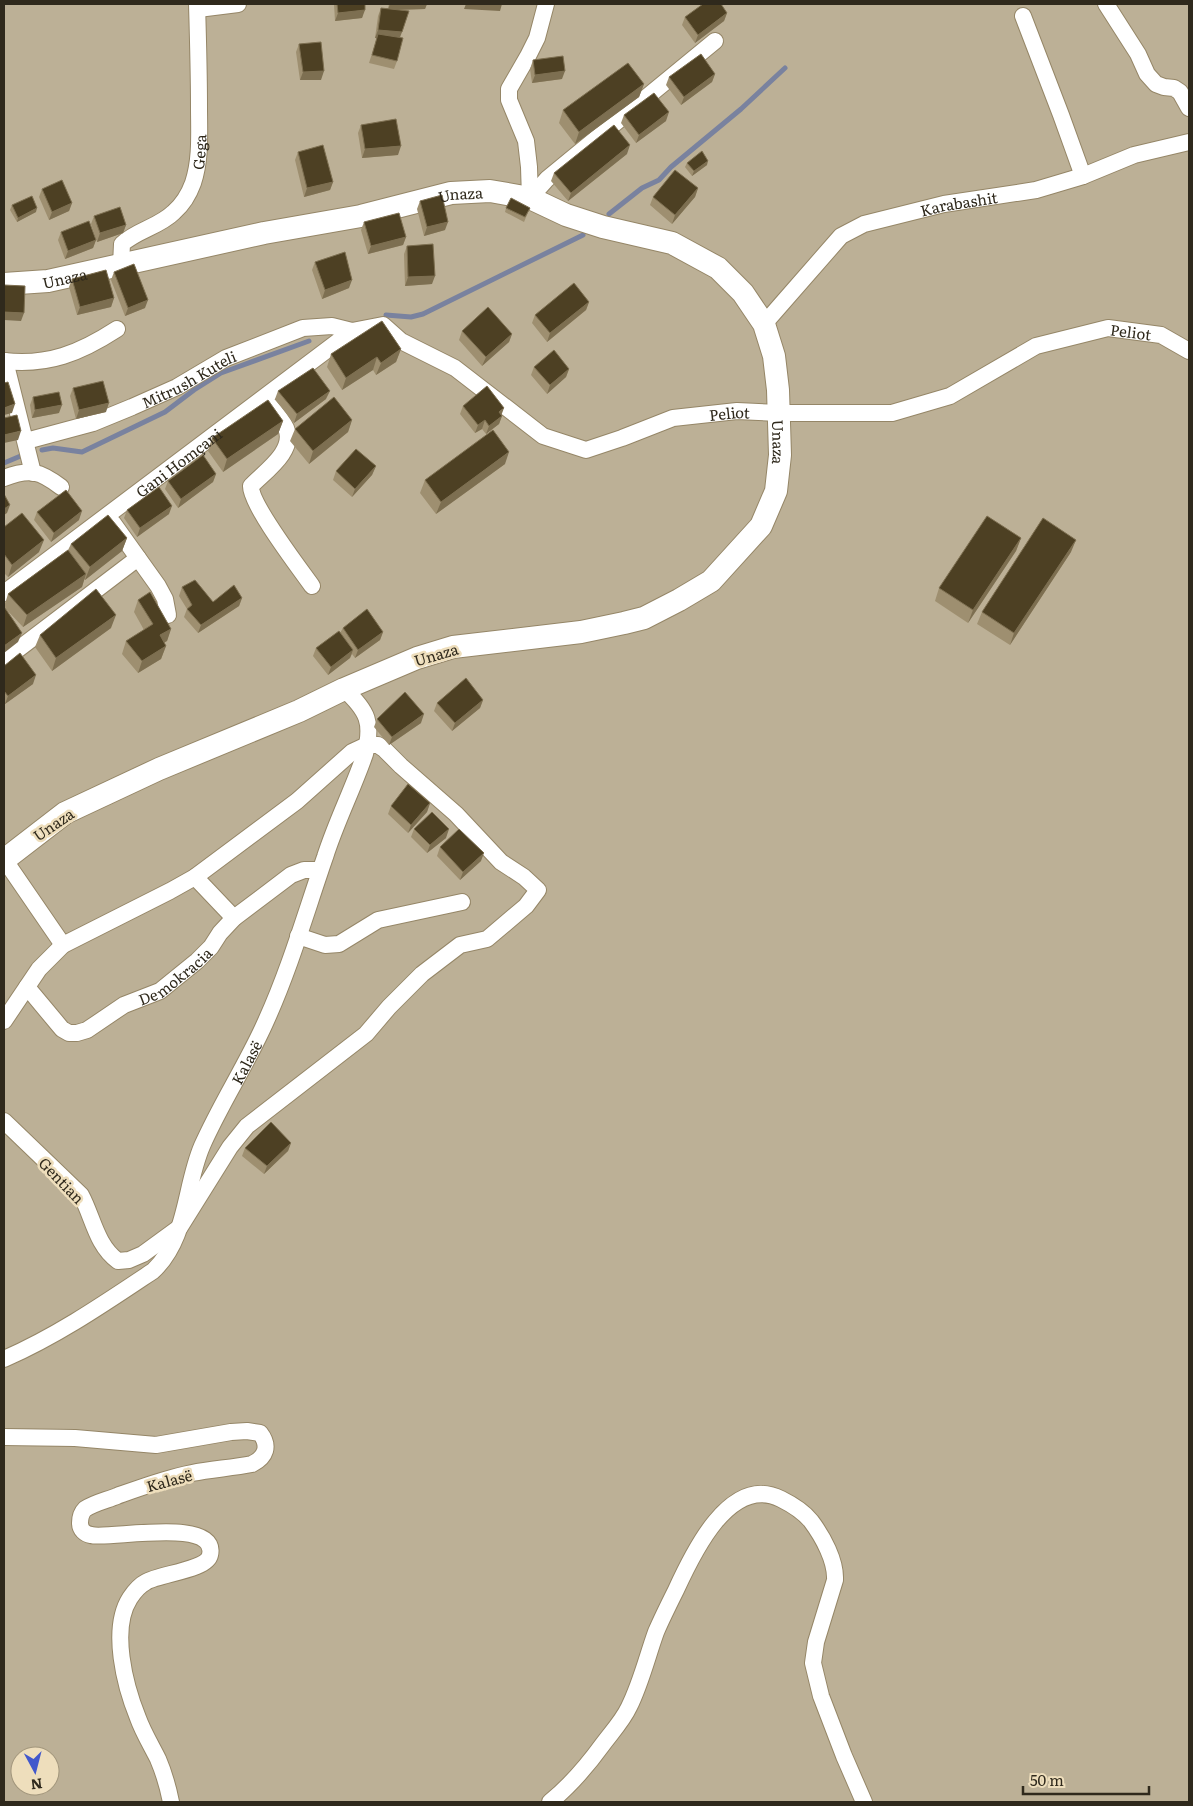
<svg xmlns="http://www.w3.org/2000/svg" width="1193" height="1806" font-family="Literata,serif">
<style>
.green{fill:#bcb096;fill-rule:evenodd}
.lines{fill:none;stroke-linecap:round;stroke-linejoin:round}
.stream{stroke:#79829f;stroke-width:5}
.street-casing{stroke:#958667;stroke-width:18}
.secondary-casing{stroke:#958667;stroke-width:24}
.street{stroke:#fff;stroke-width:16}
.secondary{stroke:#fff;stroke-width:22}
.wall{fill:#9e8f70}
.shaded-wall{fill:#7d6f51}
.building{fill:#4d4023;stroke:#7d6f51}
.labels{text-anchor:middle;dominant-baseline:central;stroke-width:5;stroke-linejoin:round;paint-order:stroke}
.street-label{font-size:15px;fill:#2f291c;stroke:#eedebc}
</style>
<rect width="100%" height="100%" fill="#eedebc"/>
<path class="green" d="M4,4H1189V1802H4ZM20,1756H50V1786H20Z"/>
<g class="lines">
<path class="stream" d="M609,214L642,188L659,180L671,167L741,109L785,68
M386,315L411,317L423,314L583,235
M42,450L53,448L82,452L165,412L194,390L221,373L309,341
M4,463L23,455"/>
<defs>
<g id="street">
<path d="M1106,4L1138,54L1147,74L1156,84L1164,87L1174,88L1180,92L1189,108"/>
<path d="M198,9L238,4"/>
<path d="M1023,16L1061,115L1083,176"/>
<path d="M530,198L547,179L715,41"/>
<path d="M530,198L529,167L526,141L509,100V89L528,56L537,38L546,4"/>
<path id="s1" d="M121,265L122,244C137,230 159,227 174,212C182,205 189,194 193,183C201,159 199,133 199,107C199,73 198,38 197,4"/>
<path id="s2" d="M764,324L841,236L864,224L944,204L1036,190L1083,176L1134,155L1189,142"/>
<path d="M4,361C48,366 80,353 117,329"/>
<path d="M5,361L33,473"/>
<path d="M269,405C275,412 282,420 286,428C296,451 264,472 251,486C250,504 300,569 312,586"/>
<path id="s3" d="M26,441L93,423L132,407L177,387L226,358L303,328L332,326L352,331L383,325L401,341L455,368L543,436L586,450L622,438L673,418L737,411L779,413H892L950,396L1036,346L1108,328L1161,335L1189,351"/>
<path d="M4,478C30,468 40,471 61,487"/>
<path d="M113,523L158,586L165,599L168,615"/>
<path id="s4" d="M4,593L352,331"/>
<path d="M4,660L138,558"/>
<path d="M4,859L63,945"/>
<path d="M195,877L234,918"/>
<path d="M298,936L325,945L339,944L378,920L462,902"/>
<path id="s5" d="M27,987L62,1029L69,1033H77L87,1030L124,1005L160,991L197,961L211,947L220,933L234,918L291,875L304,870H320"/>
<path d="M4,1021L39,969L63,945L170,891L195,877L297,801L352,752L367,745H378L384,749L401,766L456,814L501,862L524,877L538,890L526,906L487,939L460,945L422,974L389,1007L366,1034L247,1126L230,1147L180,1227L143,1254L129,1260L118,1261C96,1245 93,1217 81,1195L4,1121"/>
<path id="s6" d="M4,1359C57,1336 105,1303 153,1271C188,1238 184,1188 202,1146C221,1103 247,1064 266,1021C290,968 306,912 325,857C336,822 353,789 365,754C373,723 368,711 344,689"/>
<path d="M4,1437L75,1438L156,1445L231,1432L247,1431L260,1433C270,1446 266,1457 252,1464C232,1468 212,1469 192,1473C166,1478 142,1487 117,1496C107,1500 94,1503 85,1509C81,1513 80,1517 80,1523C80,1530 85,1534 91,1535C108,1540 219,1516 210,1555C207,1570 159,1574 146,1582C140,1585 134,1592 130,1598C110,1629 125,1686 138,1718C143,1732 151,1745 158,1759C164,1773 168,1787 171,1802"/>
<path d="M550,1802C571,1785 587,1766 603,1744C612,1732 623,1720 629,1707C641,1683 647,1657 656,1632C662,1618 669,1604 676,1590C692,1555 730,1473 781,1499C793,1505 803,1511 811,1521C823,1537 836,1561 835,1580L816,1642L813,1663L821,1696L844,1756L864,1802"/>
</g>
<g id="secondary">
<path id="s7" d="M4,284L48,281L264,233L361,216L451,193L490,191L530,198L566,215L603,227L672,243L718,268L743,293L764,324L774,356L778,390L780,455L776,491L761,526L711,581L679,600L644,618L624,623L581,632L453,647L417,658L344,689L299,711L159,769L65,813L4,860"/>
</g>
</defs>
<use href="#street" class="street-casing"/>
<use href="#secondary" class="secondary-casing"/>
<use href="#street" class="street"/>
<use href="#secondary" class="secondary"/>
</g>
<path class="wall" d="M334,4H365L362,18L335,21Z
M389,4H427L425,9L398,10L400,37L397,61L394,69L369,63L377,38H375L378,16L381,8H388Z
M727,13L724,21L695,43L682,25L685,17Z
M299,44L321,80H300L296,52Z
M533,60L562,79L532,83L530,69Z
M715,74L712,82L681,105L666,85L669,77Z
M644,84L639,97L575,144L559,123L563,110Z
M624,115L666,121L636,143L621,123Z
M361,125L398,155L362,158L358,133Z
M298,152L333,182L330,190L304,197L295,160Z
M627,154L568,201L551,181L554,173Z
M687,163L707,165L692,176L685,167Z
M698,188L695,197L672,224L650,205L653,197Z
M42,189L72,203L69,211L49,220L39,197Z
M420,201L445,230L424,236L417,209Z
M12,205L36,212L17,222L10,210Z
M506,208H530L524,222L505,212Z
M94,216L126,225L123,233L97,242L91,224Z
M364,222L406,237L403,245L368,254L361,230Z
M61,232L96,240L93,248L65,259L58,240Z
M407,246L432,284L405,286L404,254Z
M315,262L349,288L322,299L312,270Z
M114,272L145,308L125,316L111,280Z
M72,279L114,298L111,307L77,315L69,287Z
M589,302L586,310L547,342L532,323L535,315Z
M462,331L512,334L509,342L482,366L459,340Z
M401,349L396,362L376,375L373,370L342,390L327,367L331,354Z
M534,367L569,369L566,377L547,394L531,375Z
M73,388L106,412L76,419L70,396Z
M278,391L326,399L294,423L275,399Z
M33,397L59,413L32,418L30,405Z
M463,406L502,415V416L499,424L486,434L482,429L475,433L460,414Z
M352,420L348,432L309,464L290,441L295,429Z
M283,421L278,434L223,472L208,451L212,438Z
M505,464L436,514L420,493L425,480Z
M376,466L372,475L352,497L333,480L336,471Z
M216,474L213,482L178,508L165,489L168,481Z
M127,510L169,514L137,537L124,518Z
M37,512L79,520L51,542L34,520Z
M4,527L39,552L8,577L4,573Z
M127,538L122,551L85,580L84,579L82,587L23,627L4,607L8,594L68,550L71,544Z
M1021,538L1016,551L968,623L935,601L939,588Z
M1071,552L1010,645L977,624L982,612Z
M182,587L213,602L242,598L239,606L198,633L184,617L187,609L179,596Z
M138,600L171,629L167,641L164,643L166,646L161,659L138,673L122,654L126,641L144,630L134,612Z
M111,628L52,671L35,647L40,635Z
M343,628L383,632L380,640L355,658L352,654L350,658L328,675L313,656L316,648L340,633Z
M4,666L33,684L5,704L4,703Z
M483,700L480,708L452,731L434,711L437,703Z
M377,719L421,723L389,745L374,727Z
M430,803L427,812L408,833L388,814L391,806Z
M414,829L446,838L427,853L411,837Z
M440,847L481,861L460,880L437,856Z
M291,1143L288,1151L264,1174L242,1156L245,1148Z"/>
<path class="shaded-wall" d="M390,4H427L425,9L388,10Z
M466,4H502L500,11L464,9Z
M365,10L362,18L335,21L338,13Z
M727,13L724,21L695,43L698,35Z
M378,30L402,32L399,40L375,38Z
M324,71L321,80H300L303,72Z
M565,71L562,79L532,83L535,75Z
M715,74L712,82L681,105L684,97Z
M644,84L639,97L575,144L579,132Z
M669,112L666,121L636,143L639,135Z
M630,145L627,154L568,201L571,193Z
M401,146L398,155L362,158L365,149Z
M708,161L707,165L692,176L694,171Z
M333,182L330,190L304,197L307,188Z
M698,188L695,197L672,224L675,215Z
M72,203L69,211L49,220L52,212Z
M37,208L36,212L17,222L18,218Z
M448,222L445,230L424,236L427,227Z
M126,225L123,233L97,242L100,233Z
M406,237L403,245L368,254L371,246Z
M96,240L93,248L65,259L68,251Z
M435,276L432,284L405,286L408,277Z
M352,280L349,288L322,299L325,290Z
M114,298L111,307L77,315L80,307Z
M148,300L145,308L125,316L128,308Z
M589,302L586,310L547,342L550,333Z
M4,312L24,313L21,321L4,320Z
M512,334L509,342L482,366L486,357Z
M401,349L396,362L376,375L381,363Z
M377,357L373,370L342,390L346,378Z
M569,369L566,377L547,394L550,385Z
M330,391L326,399L294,423L297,414Z
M109,403L106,412L76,419L79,410Z
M15,404L12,413L4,415V408Z
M62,405L59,413L32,418L35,410Z
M504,408L501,416L499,412Z
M502,416L499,424L486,434L489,426Z
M352,420L348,432L309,464L313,451Z
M485,420L482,429L475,433L478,425Z
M283,421L278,434L223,472L227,459Z
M21,431L18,440L4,443V435Z
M509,452L505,464L436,514L441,502Z
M376,466L372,475L352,497L355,489Z
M216,474L213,482L178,508L181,499Z
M10,505L7,513L4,515V509Z
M172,506L169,514L137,537L140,528Z
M82,511L79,520L51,542L54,533Z
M127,538L122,551L85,580L90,567Z
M1021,538L1016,551L968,623L973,610Z
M44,540L39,552L8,577L12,565Z
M1076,540L1071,552L1010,645L1014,633Z
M86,574L82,587L23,627L27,615Z
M242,598L239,606L198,633L201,625Z
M116,615L111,628L52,671L56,658Z
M171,629L167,641L155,647L160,635Z
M383,632L380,640L355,658L358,650Z
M22,633L18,642L4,653V646Z
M166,646L161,659L138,673L142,661Z
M353,650L350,658L328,675L331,667Z
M36,675L33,684L5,704L8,696Z
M483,700L480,708L452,731L455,723Z
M424,714L421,723L389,745L392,737Z
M430,803L427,812L408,833L411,825Z
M449,829L446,838L427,853L430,845Z
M484,853L481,861L460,880L463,872Z
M291,1143L288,1151L264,1174L267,1166Z"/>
<path class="building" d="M337,4H365V10L338,13Z
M703,4H721L727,13L698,35L685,17Z
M381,8L409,11L402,32L378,30Z
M378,34L403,38L397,61L372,55Z
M321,42L324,71L303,72L299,44Z
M701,54L715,74L684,97L669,77Z
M563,56L565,71L535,75L533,60Z
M628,63L644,84L579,132L563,110Z
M654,93L669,112L639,135L624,115Z
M396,119L401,146L365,149L361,125Z
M614,125L630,145L571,193L554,173Z
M323,145L333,182L307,188L298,152Z
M702,151L708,161L694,171L687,163Z
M675,170L698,188L675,215L653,197Z
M62,180L72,203L52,212L42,189Z
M442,195L448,222L427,227L420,201Z
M32,196L37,208L18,218L12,205Z
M511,198L530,208L525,217L506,208Z
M120,207L126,225L100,233L94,216Z
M399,213L406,237L371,246L364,222Z
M89,221L96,240L68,251L61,232Z
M433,244L435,276L408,277L407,246Z
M345,252L352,280L325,290L315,262Z
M134,264L148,300L128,308L114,272Z
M106,270L114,298L80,307L72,279Z
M574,283L589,302L550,333L535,315Z
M4,285L25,286L24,313L4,312Z
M488,307L512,334L486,357L462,331Z
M382,321L401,349L381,363L377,357L346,378L331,354Z
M554,350L569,369L550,385L534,367Z
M313,368L330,391L297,414L278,391Z
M103,381L109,403L79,410L73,388Z
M8,382L15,404L4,408V383Z
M487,386L504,408L499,412L502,416L489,426L485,420L478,425L463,406Z
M59,392L62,405L35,410L33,397Z
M334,397L352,420L313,451L295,429Z
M268,400L283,421L227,459L212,438Z
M17,415L21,431L4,435V418Z
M493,430L509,452L441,502L425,480Z
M356,449L376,466L355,489L336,471Z
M203,455L216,474L181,499L168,481Z
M159,487L172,506L140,528L127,510Z
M66,490L82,511L54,533L37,512Z
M4,494L10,505L4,509Z
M22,513L44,540L12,565L4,554V527Z
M108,515L127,538L90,567L71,544Z
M987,516L1021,538L973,610L939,588Z
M1043,518L1076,540L1014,633L982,612Z
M68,550L86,574L27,615L8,594Z
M195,580L213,602L234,585L242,598L201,625L187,609L192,605L182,587Z
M96,589L116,615L56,658L40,635Z
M150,592L171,629L160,635L166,646L142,661L126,641L153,624L138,600Z
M5,608L22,633L4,646V609Z
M367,609L383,632L358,650L343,628Z
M339,631L353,650L331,667L316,648Z
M20,653L36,675L8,696L4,691V666Z
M466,678L483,700L455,723L437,703Z
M405,692L424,714L392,737L377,719Z
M408,784L430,803L411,825L391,806Z
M432,812L449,829L430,845L414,829Z
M459,829L484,853L463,872L440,847Z
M271,1122L291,1143L267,1166L245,1148Z"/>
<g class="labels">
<g class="street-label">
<text stroke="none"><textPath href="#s1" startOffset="149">Gega</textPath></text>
<text stroke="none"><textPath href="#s7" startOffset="466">Unaza</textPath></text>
<text stroke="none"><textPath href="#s2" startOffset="240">Karabashit</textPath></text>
<text stroke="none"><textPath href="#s7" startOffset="61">Unaza</textPath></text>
<text stroke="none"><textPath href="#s3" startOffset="1192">Peliot</textPath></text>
<text stroke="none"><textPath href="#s3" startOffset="175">Mitrush Kuteli</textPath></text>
<text stroke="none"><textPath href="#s3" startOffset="772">Peliot</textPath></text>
<text stroke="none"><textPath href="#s7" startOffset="931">Unaza</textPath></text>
<text stroke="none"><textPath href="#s4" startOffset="218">Gani Homçani</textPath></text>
<text transform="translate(436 654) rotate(-16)">Unaza</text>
<text transform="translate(53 824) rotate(-34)">Unaza</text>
<text stroke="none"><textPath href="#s5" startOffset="185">Demokracia</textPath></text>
<text stroke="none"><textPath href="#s6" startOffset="404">Kalasë</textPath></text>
<text transform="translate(62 1180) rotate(46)">Gentian</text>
<text transform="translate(169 1480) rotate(-15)">Kalasë</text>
</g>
</g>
<rect width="1193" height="1806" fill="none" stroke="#2f291c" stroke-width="10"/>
<g transform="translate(35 1771) rotate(173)"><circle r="24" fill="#eedebc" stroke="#a2967c"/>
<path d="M0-4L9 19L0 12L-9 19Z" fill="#4258cc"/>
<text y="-8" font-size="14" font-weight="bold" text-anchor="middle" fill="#2f291c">N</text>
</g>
<path d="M1023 1786v8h126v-8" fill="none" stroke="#2f291c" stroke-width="2.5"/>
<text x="1030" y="1786" font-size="15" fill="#2f291c" stroke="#eedebc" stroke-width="4" paint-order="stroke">50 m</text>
</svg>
